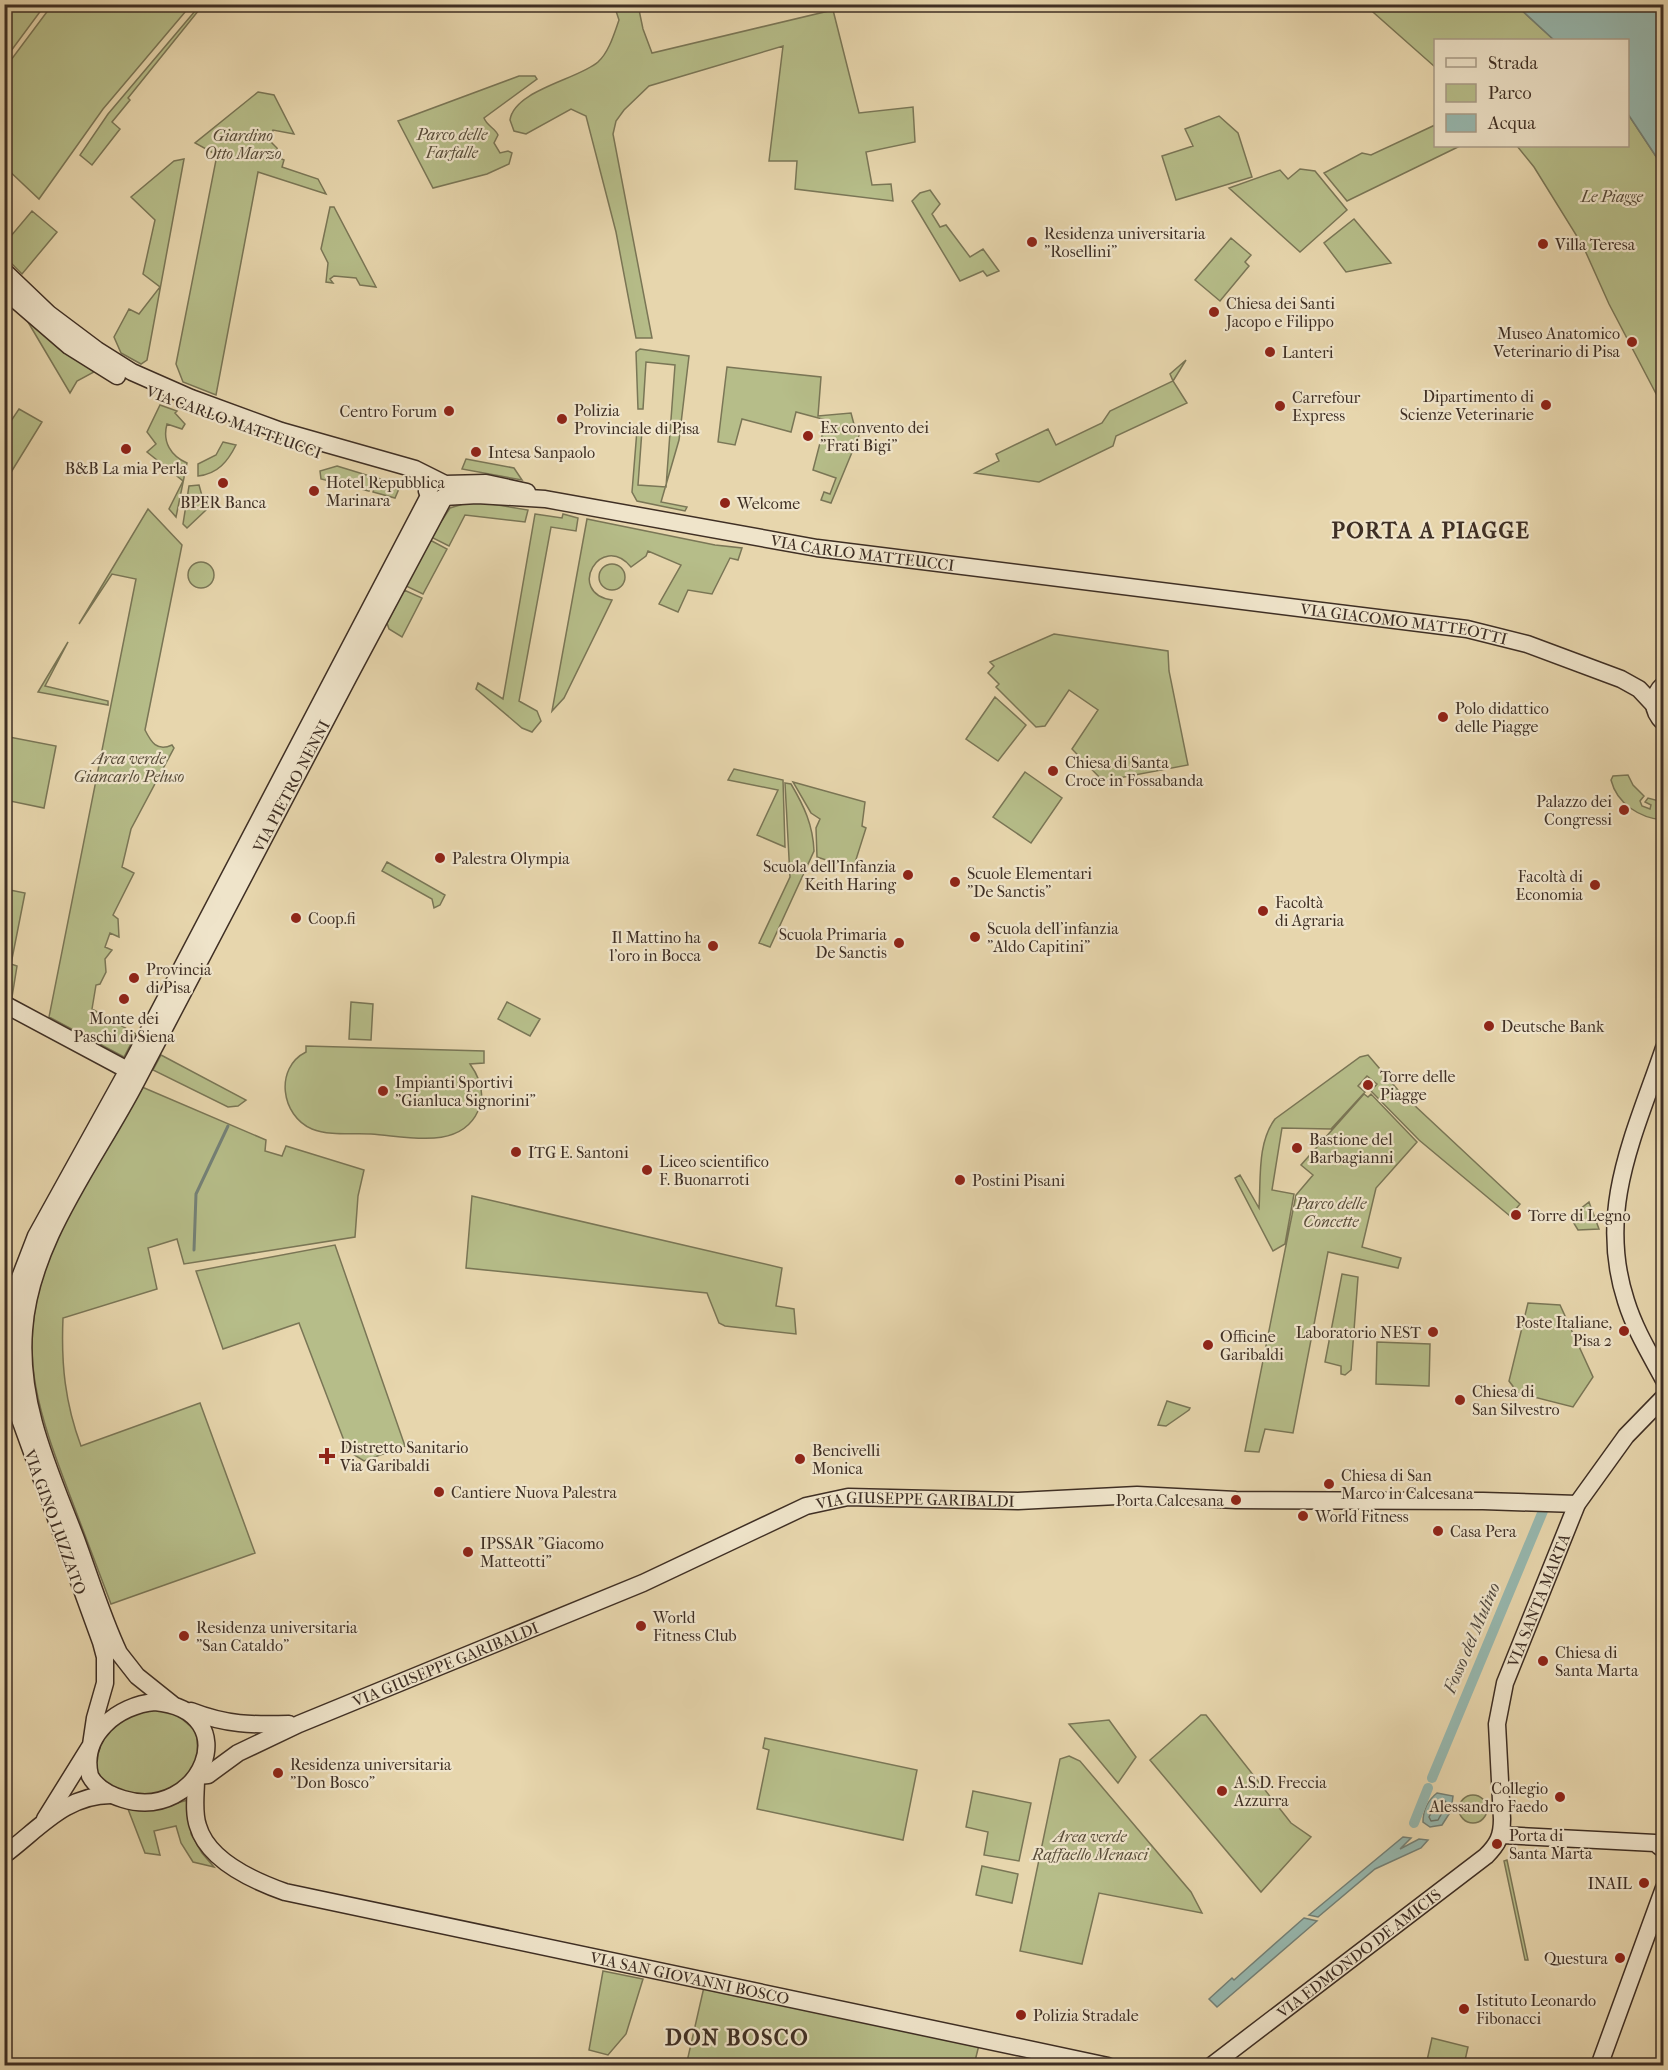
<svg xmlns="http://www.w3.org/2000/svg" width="1668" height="2070" font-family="'IM FELL French Canon',serif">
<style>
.green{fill:#b6bd89;stroke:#7a7656;stroke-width:1.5}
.water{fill:#97b8af;stroke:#748177;stroke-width:1.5}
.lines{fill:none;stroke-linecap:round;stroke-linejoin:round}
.shore{stroke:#6b746a;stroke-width:1.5}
.stream{stroke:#748177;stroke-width:3}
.canal{stroke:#97b8af;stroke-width:10}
.secondary-casing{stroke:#3f2f24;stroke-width:19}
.secondary{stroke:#efe4ca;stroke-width:16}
.poi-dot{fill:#8f2418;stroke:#efe4ca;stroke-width:2}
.labels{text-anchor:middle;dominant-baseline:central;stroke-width:4.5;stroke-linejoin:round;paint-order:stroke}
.park-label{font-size:16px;font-style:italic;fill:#574b38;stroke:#efe4ca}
.poi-label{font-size:16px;fill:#3f2f24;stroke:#efe4ca;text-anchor:start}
.street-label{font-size:16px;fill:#3f2f24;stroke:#efe4ca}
.water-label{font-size:18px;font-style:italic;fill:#514a40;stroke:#efe4ca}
.district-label{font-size:22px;font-weight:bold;letter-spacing:1.5px;fill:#3f2f24;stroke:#efe4ca}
</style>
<rect width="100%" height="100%" fill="#e7d6ad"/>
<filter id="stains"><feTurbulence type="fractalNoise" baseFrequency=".00333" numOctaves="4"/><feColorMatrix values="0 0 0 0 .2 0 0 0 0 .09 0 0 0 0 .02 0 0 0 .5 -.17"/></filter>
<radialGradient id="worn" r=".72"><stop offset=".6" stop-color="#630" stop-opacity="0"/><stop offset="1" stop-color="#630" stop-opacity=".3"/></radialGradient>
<path class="green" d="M5,4L45,5L5,59L4,5Z
M201,4L203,5L128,98L130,100L112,122L120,129L92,165L80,155L108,114Z
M52,5H191L103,109L39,199L5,167V68Z
M614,5H638L643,29L652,53L833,10L859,113L913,107L915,142L866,152L872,185L891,184L893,201L795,189L797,161H769L783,46L649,86L624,110L616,121L613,134L652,338H636L616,232L586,116L571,109L526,134L514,131L510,120C514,90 579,79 598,62C609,52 614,34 619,20Z
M1365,5H1516L1554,40H1436L1435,67Z
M519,76H535L537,79L484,118C487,126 495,128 498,135L494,143L500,153L508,151L512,153L509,164L487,174L433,188L398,121Z
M258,92L274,95L294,134L273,130L270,141L277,148L279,158L284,160L282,167L318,179L326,194L258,172L216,395L183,382L176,364L217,155L195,143Z
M1628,114L1663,167V407L1609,304L1583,246L1534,167L1517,146H1628Z
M1219,116L1238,133L1252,177L1176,200L1162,156L1193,146L1185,129Z
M1435,125L1436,146H1460L1347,201L1324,173L1362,153L1371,155Z
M184,159L147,360L141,364L121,353L114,337L129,309L139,314L160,287L143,274L155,220L131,197L174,161Z
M1300,169L1315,171L1347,210L1300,252L1229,188L1280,170L1288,179Z
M930,190L940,204L932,214L940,227L946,225L970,257L983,249L999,271L987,276L983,271L960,281L912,201L920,193Z
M330,207H334L376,287L360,285L356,278L334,276L330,279L333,283L326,282L328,263L321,249Z
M32,211L57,232L22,274L5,257V243Z
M1354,219L1391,263L1346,272L1324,243Z
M1231,238L1251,255L1245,262L1249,266L1220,301L1195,280Z
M28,322L94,372L77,381L70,393Z
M640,349L689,356L679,440L661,502L687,507L685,511L637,501L632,492L637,430H642L638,485L666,487L675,365L646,362L643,409H638L636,352Z
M1186,360L1173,381L1187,403L1116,436L1113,446L1039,482L975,473L999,461L996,454L1048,429L1056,445L1102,423L1110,411L1173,381L1170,374Z
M727,367L821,377L818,416L851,413L855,428L860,433L831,503L821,500L824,492L830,494L836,478L813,470L826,420L796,412L791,432L742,419L735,445L718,442Z
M160,405L177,411L175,413L185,424L182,429L167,424C162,442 171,456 187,463L176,517L169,509L183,481L147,452L156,444L147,432Z
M19,409L42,422L5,482V417L11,421Z
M223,442L236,445C228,461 218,474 198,476V464L216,455Z
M466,459L514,468L522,480L462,469Z
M337,466L373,477L369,491L321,479L320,471Z
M377,478L401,484L395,498L373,492Z
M199,485L206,510L187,528L183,524L189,486Z
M473,501L528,510L525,522L465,515L449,546L431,537L450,508Z
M148,509L182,545L145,730C151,742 157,752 172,745L174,748L131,829L122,867L134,873L113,915L118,919L119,937L110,933L105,947L112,950L105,959L106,972L100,984L96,985L92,1009L136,1034L124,1057L49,1017L136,579L112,574L79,624Z
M535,514L562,518L563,514L578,518L576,531L551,527L519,701L537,711L541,721L532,732L522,728L476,689L478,683L503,699Z
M587,519L715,545L742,548L738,560L730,558L712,594L688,590L678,612L659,604L681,565L648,551L646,556L631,567C601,531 565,593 612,600L564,698L552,711Z
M430,540L447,549L423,594L406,586Z
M188 575a13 13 0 1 1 26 0a13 13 0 1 1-26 0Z
M599 577a13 13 0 1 1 26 0a13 13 0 1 1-26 0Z
M404,590L422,598L402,637L389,629L387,623Z
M1054,634L1168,651L1169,671L1188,765L1103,781L1072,749L1098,710L1069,690L1045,726L1036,727L996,687L999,684L988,673L994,666L990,662Z
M68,642L45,686L108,701V705L38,692Z
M995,697L1026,725L998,761L966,739Z
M4,736L56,746L44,808L5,800Z
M734,769L783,780L785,847L757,835L778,790L728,780Z
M1025,772L1062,798L1031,843L993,817Z
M1628,775L1633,785L1644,796L1640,801L1642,806L1650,809L1651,805L1645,802L1648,798L1663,802V820C1640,818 1617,804 1611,780L1613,776Z
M793,782L865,802L862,826L866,828L853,869L817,857L816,828L820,819L811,813Z
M785,783L791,784C804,806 813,825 814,851L770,947L759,943L790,877Z
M387,862L445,895L440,905L434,908L432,899L382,871Z
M5,889L25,893L11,964L17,966L12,997L5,993Z
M351,1002L373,1004L371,1040L349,1039Z
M507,1002L540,1019L530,1036L498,1019Z
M306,1046L484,1051V1063L470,1064C480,1078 486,1094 478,1111C460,1151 406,1136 371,1134C353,1133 329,1136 312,1129C281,1116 274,1068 306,1052Z
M161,1055L246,1100L238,1106L228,1107L153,1070Z
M1368,1055L1398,1090L1520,1204L1510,1216L1419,1140L1371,1091L1377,1084L1367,1076L1358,1086L1365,1092L1331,1129L1282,1128L1272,1190L1294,1194L1285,1244L1273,1251L1235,1178L1240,1175L1259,1208C1261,1179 1257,1143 1275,1119L1360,1057Z
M142,1087L266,1140L265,1151L282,1156L286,1146L364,1170L358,1196L355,1237L184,1264L177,1239L148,1248L157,1289L63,1318C61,1364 65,1403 81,1446L200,1403L255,1553L111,1604C97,1567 83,1530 69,1493C41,1419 17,1355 43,1277C63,1213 110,1146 142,1087Z
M1364,1094L1368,1097L1371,1094L1417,1142L1376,1188L1362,1247L1401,1258L1398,1268L1328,1252L1293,1433L1265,1429L1259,1452L1245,1451L1296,1195L1313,1175L1301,1165Z
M472,1196L782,1268L776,1306L794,1309L796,1334L725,1326L719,1323L707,1293L466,1268Z
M1589,1202L1599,1229L1578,1230L1570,1217Z
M335,1245L405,1446L364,1461L348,1451L299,1323L223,1349L196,1271Z
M1342,1274L1358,1277L1351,1370L1345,1375L1341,1374V1366L1325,1362Z
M1528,1303L1560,1305L1593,1377L1573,1407L1518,1393L1509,1381Z
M1377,1342L1430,1344L1429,1386L1376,1384Z
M1167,1401L1190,1408L1189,1410L1166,1426L1158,1425Z
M156,1710L176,1714L196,1731C198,1747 200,1768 187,1780C167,1799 129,1799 107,1785C102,1782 99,1775 95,1771C99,1731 117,1715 156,1710Z
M1201,1715H1206L1291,1823L1311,1837L1261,1892L1150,1760Z
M1109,1720L1136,1757L1118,1783L1069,1724Z
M765,1738L917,1770L903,1840L757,1809L769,1750L763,1748Z
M1069,1756L1080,1761L1191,1892L1202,1913L1099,1893L1082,1964L1020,1951L1060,1759Z
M973,1791L1031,1803L1019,1861L984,1855L988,1832L966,1827Z
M1459 1809a14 14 0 1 1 28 0a14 14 0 1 1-28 0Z
M188,1800L191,1834L202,1853L214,1867L193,1862L181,1843L176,1826L154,1831L160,1855L145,1853L128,1809L151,1810Z
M1507,1860L1528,1960H1525L1504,1861Z
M982,1866L1018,1874L1012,1903L976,1895Z
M603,1971L643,1979L626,2034L608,2055L589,2050Z
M704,1987L979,2045L974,2065L686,2066Z
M1432,2038L1468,2047L1464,2065H1426Z"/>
<path class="water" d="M1516,5H1663V167L1628,114V40H1554Z
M1437,1793L1453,1796L1451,1811L1442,1825L1430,1827L1423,1822C1423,1811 1428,1800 1437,1793Z
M1403,1837L1411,1838L1400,1849L1419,1839L1428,1840L1421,1848L1375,1869L1318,1917L1309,1915Z
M1304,1918L1317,1921L1217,2007L1209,1999L1232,1978L1234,1980Z"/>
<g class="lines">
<path class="shore" d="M1437,1801H1445L1447,1804L1438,1820L1431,1821L1429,1817Z"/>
<path class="stream" d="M194,1250L196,1194L228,1126"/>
<path class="canal" d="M1432,1778L1543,1511
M1414,1823L1428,1788"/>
<defs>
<g id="secondary">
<path d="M4,271L49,314L97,350L132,372L191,398L281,431L415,469L445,484L486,483L527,492"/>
<path d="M4,290L69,346L117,376"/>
<path id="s1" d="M435,481L427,491L430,497L437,501L444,497L477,495L545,499L817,548L1467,629L1527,644L1621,679L1639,689L1654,705"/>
<path d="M1664,684C1651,696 1651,711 1664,723"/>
<path d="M4,1004L135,1074"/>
<path d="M1664,1048C1635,1134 1596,1209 1626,1301C1635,1330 1650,1354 1664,1380"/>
<path d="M155,1702C248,1711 201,1823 123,1799C110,1795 97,1789 90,1776C80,1735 118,1705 155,1702Z"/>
<path id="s2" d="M172,1704L137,1676L119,1653C102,1617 90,1577 76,1539C50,1471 18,1405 24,1330C30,1241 96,1159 136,1082C237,887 340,692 444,498"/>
<path d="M191,1711C227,1725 251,1725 289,1724"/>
<path id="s3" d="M198,1776L208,1775L238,1753L299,1724L643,1583L806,1506L848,1497L1018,1501L1137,1495L1236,1500L1483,1501L1577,1504"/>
<path id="s4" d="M196,1779C196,1794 193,1812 198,1826C208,1861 254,1881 285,1892L1108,2066"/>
<path d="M45,1819L91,1745L95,1718L105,1683V1657L101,1642L17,1411L10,1352L12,1318L19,1280L36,1236L134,1059L429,496"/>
<path d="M1502,1835L1655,1843L1664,1850"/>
<path d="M4,1855C39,1829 65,1795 111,1795"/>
<path id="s5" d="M1211,2066L1486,1856C1498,1844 1502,1836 1502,1819L1497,1724L1505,1683L1577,1504L1626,1436L1664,1397"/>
<path d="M1599,2066L1664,1888"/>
</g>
</defs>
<use href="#secondary" class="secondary-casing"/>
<use href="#secondary" class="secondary"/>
</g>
<g class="poi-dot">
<circle cx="1032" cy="242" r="6"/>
<circle cx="1543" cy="244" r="6"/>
<circle cx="1214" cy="312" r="6"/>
<circle cx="1632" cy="342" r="6"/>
<circle cx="1270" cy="352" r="6"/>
<circle cx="1546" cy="405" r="6"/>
<circle cx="1280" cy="406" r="6"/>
<circle cx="449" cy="411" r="6"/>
<circle cx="562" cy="419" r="6"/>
<circle cx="808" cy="436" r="6"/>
<circle cx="126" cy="449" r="6"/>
<circle cx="476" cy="452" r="6"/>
<circle cx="223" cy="483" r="6"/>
<circle cx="314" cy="491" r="6"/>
<circle cx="725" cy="503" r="6"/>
<circle cx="1443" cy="717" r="6"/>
<circle cx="1053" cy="771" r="6"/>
<circle cx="1624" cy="810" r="6"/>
<circle cx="440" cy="858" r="6"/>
<circle cx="908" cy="875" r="6"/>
<circle cx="955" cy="882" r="6"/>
<circle cx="1595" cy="885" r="6"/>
<circle cx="1263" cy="911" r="6"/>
<circle cx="296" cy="918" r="6"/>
<circle cx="975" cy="937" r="6"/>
<circle cx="899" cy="943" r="6"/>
<circle cx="713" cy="946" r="6"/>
<circle cx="134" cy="978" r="6"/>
<circle cx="124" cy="999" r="6"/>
<circle cx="1489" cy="1026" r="6"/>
<circle cx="1368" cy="1085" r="6"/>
<circle cx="383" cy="1091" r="6"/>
<circle cx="1297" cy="1148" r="6"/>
<circle cx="516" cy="1152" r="6"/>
<circle cx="647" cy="1170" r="6"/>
<circle cx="960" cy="1180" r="6"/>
<circle cx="1516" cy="1215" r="6"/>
<circle cx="1624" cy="1331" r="6"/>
<circle cx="1433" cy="1332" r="6"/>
<circle cx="1208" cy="1345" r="6"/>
<circle cx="1460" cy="1400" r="6"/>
<path d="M324 1447h6v6h6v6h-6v6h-6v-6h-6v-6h6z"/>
<circle cx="800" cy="1459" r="6"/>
<circle cx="1329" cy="1484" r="6"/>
<circle cx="439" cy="1492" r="6"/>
<circle cx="1236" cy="1500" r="6"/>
<circle cx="1303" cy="1516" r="6"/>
<circle cx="1438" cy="1531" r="6"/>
<circle cx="468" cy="1552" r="6"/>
<circle cx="641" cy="1626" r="6"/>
<circle cx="184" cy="1636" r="6"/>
<circle cx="1543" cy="1661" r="6"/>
<circle cx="278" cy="1773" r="6"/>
<circle cx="1222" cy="1791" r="6"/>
<circle cx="1560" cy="1797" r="6"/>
<circle cx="1497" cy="1844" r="6"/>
<circle cx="1644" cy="1883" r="6"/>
<circle cx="1620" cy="1958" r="6"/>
<circle cx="1464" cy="2009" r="6"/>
<circle cx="1021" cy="2015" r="6"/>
</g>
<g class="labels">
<g class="park-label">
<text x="452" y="134">Parco delle<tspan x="452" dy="18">Farfalle</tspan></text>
<text x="243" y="135">Giardino<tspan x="243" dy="18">Otto Marzo</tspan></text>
<text x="1612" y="196">Le Piagge</text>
<text x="129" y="758">Area verde<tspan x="129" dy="18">Giancarlo Peluso</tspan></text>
<text x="1331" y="1203">Parco delle<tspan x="1331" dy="18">Concette</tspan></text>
<text x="1090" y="1836">Area verde<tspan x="1090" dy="18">Raffaello Menasci</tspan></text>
</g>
<g class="poi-label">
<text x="1044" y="233">Residenza universitaria<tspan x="1044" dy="18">"Rosellini"</tspan></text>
<text x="1555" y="244">Villa Teresa</text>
<text x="1226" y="303">Chiesa dei Santi<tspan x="1226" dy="18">Jacopo e Filippo</tspan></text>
<text x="1620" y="333" text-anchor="end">Museo Anatomico<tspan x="1620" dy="18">Veterinario di Pisa</tspan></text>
<text x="1282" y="352">Lanteri</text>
<text x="1534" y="396" text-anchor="end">Dipartimento di<tspan x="1534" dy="18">Scienze Veterinarie</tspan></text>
<text x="1292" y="397">Carrefour<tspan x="1292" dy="18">Express</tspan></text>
<text x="574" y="410">Polizia<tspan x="574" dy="18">Provinciale di Pisa</tspan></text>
<text x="437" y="411" text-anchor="end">Centro Forum</text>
<text x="820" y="427">Ex convento dei<tspan x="820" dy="18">"Frati Bigi"</tspan></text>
<text x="488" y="452">Intesa Sanpaolo</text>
<text x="126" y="468" text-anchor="middle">B&amp;B La mia Perla</text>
<text x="326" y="482">Hotel Repubblica<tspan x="326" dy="18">Marinara</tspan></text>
<text x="223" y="502" text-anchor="middle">BPER Banca</text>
<text x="737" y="503">Welcome</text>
<text x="1455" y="708">Polo didattico<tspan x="1455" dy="18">delle Piagge</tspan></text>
<text x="1065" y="762">Chiesa di Santa<tspan x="1065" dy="18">Croce in Fossabanda</tspan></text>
<text x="1612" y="801" text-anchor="end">Palazzo dei<tspan x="1612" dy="18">Congressi</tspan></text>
<text x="452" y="858">Palestra Olympia</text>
<text x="896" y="866" text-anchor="end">Scuola dell’Infanzia<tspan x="896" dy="18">Keith Haring</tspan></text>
<text x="967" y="873">Scuole Elementari<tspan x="967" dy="18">"De Sanctis"</tspan></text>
<text x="1583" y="876" text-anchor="end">Facoltà di<tspan x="1583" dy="18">Economia</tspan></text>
<text x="1275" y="902">Facoltà<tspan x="1275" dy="18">di Agraria</tspan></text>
<text x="308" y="918">Coop.fi</text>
<text x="987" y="928">Scuola dell'infanzia<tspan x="987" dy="18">"Aldo Capitini"</tspan></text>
<text x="887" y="934" text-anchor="end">Scuola Primaria<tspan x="887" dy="18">De Sanctis</tspan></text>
<text x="701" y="937" text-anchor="end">Il Mattino ha<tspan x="701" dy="18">l'oro in Bocca</tspan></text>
<text x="146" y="969">Provincia<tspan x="146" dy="18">di Pisa</tspan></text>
<text x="124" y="1018" text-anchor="middle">Monte dei<tspan x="124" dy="18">Paschi di Siena</tspan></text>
<text x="1501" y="1026">Deutsche Bank</text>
<text x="1380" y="1076">Torre delle<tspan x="1380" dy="18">Piagge</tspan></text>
<text x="395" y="1082">Impianti Sportivi<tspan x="395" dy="18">"Gianluca Signorini"</tspan></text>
<text x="1309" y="1139">Bastione del<tspan x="1309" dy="18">Barbagianni</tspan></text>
<text x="528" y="1152">ITG E. Santoni</text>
<text x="659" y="1161">Liceo scientifico<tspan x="659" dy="18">F. Buonarroti</tspan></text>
<text x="972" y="1180">Postini Pisani</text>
<text x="1528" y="1215">Torre di Legno</text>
<text x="1612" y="1322" text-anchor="end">Poste Italiane,<tspan x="1612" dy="18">Pisa 2</tspan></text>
<text x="1421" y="1332" text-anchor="end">Laboratorio NEST</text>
<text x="1220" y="1336">Officine<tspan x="1220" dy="18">Garibaldi</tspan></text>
<text x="1472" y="1391">Chiesa di<tspan x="1472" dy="18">San Silvestro</tspan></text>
<text x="340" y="1447">Distretto Sanitario<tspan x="340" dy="18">Via Garibaldi</tspan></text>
<text x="812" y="1450">Bencivelli<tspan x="812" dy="18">Monica</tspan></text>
<text x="1341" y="1475">Chiesa di San<tspan x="1341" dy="18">Marco in Calcesana</tspan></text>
<text x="451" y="1492">Cantiere Nuova Palestra</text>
<text x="1224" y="1500" text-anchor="end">Porta Calcesana</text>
<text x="1315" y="1516">World Fitness</text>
<text x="1450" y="1531">Casa Pera</text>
<text x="480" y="1543">IPSSAR "Giacomo<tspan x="480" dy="18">Matteotti"</tspan></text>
<text x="653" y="1617">World<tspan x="653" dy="18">Fitness Club</tspan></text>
<text x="196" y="1627">Residenza universitaria<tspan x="196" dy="18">"San Cataldo"</tspan></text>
<text x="1555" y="1652">Chiesa di<tspan x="1555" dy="18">Santa Marta</tspan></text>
<text x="290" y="1764">Residenza universitaria<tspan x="290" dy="18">"Don Bosco"</tspan></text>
<text x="1234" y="1782">A.S.D. Freccia<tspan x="1234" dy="18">Azzurra</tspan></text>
<text x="1548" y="1788" text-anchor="end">Collegio<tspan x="1548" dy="18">Alessandro Faedo</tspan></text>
<text x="1509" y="1835">Porta di<tspan x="1509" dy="18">Santa Marta</tspan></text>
<text x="1632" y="1883" text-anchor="end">INAIL</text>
<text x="1608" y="1958" text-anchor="end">Questura</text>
<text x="1476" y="2000">Istituto Leonardo<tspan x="1476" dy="18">Fibonacci</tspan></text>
<text x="1033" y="2015">Polizia Stradale</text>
</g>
<g class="street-label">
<text transform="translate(234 422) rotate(20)">VIA CARLO MATTEUCCI</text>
<text stroke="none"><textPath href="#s1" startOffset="459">VIA CARLO MATTEUCCI</textPath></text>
<text stroke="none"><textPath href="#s1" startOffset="1005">VIA GIACOMO MATTEOTTI</textPath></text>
<text stroke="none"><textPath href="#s2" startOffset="1022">VIA PIETRO NENNI</textPath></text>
<text stroke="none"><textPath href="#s3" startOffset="777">VIA GIUSEPPE GARIBALDI</textPath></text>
<text transform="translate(55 1522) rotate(70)">VIA GINO LUZZATO</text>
<text stroke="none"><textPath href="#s5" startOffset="614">VIA SANTA MARTA</textPath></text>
<text stroke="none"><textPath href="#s3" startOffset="273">VIA GIUSEPPE GARIBALDI</textPath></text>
<text stroke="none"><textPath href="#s5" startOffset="186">VIA EDMONDO DE AMICIS</textPath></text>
<text stroke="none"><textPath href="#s4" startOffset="574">VIA SAN GIOVANNI BOSCO</textPath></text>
</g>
<g class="water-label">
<text transform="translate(1472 1638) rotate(-67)">Fosso del Mulino</text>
</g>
<g class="district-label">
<text x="1431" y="531">PORTA A PIAGGE</text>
<text x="737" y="2038">DON BOSCO</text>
</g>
</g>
<rect width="1668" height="2070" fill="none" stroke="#e7d6ad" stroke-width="24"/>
<rect x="6" y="6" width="1656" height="2058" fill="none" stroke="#3f2f24" stroke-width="3"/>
<rect x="12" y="12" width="1644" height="2046" fill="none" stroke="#3f2f24" stroke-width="1.5"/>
<rect x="1434" y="39" width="195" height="108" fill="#efe4ca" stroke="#a99c88" stroke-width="1.5"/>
<rect x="1446" y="58" width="30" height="9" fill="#efe4ca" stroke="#a99c88" stroke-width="1.5"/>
<text x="1488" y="69" font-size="18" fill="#3f2f24">Strada</text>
<rect x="1446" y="84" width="30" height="18" fill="#b6bd89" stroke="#a99c88" stroke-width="1.5"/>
<text x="1488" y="99" font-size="18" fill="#3f2f24">Parco</text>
<rect x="1446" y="114" width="30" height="18" fill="#97b8af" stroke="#a99c88" stroke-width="1.5"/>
<text x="1488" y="129" font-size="18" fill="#3f2f24">Acqua</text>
<rect width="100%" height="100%" filter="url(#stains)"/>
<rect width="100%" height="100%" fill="url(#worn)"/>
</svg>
